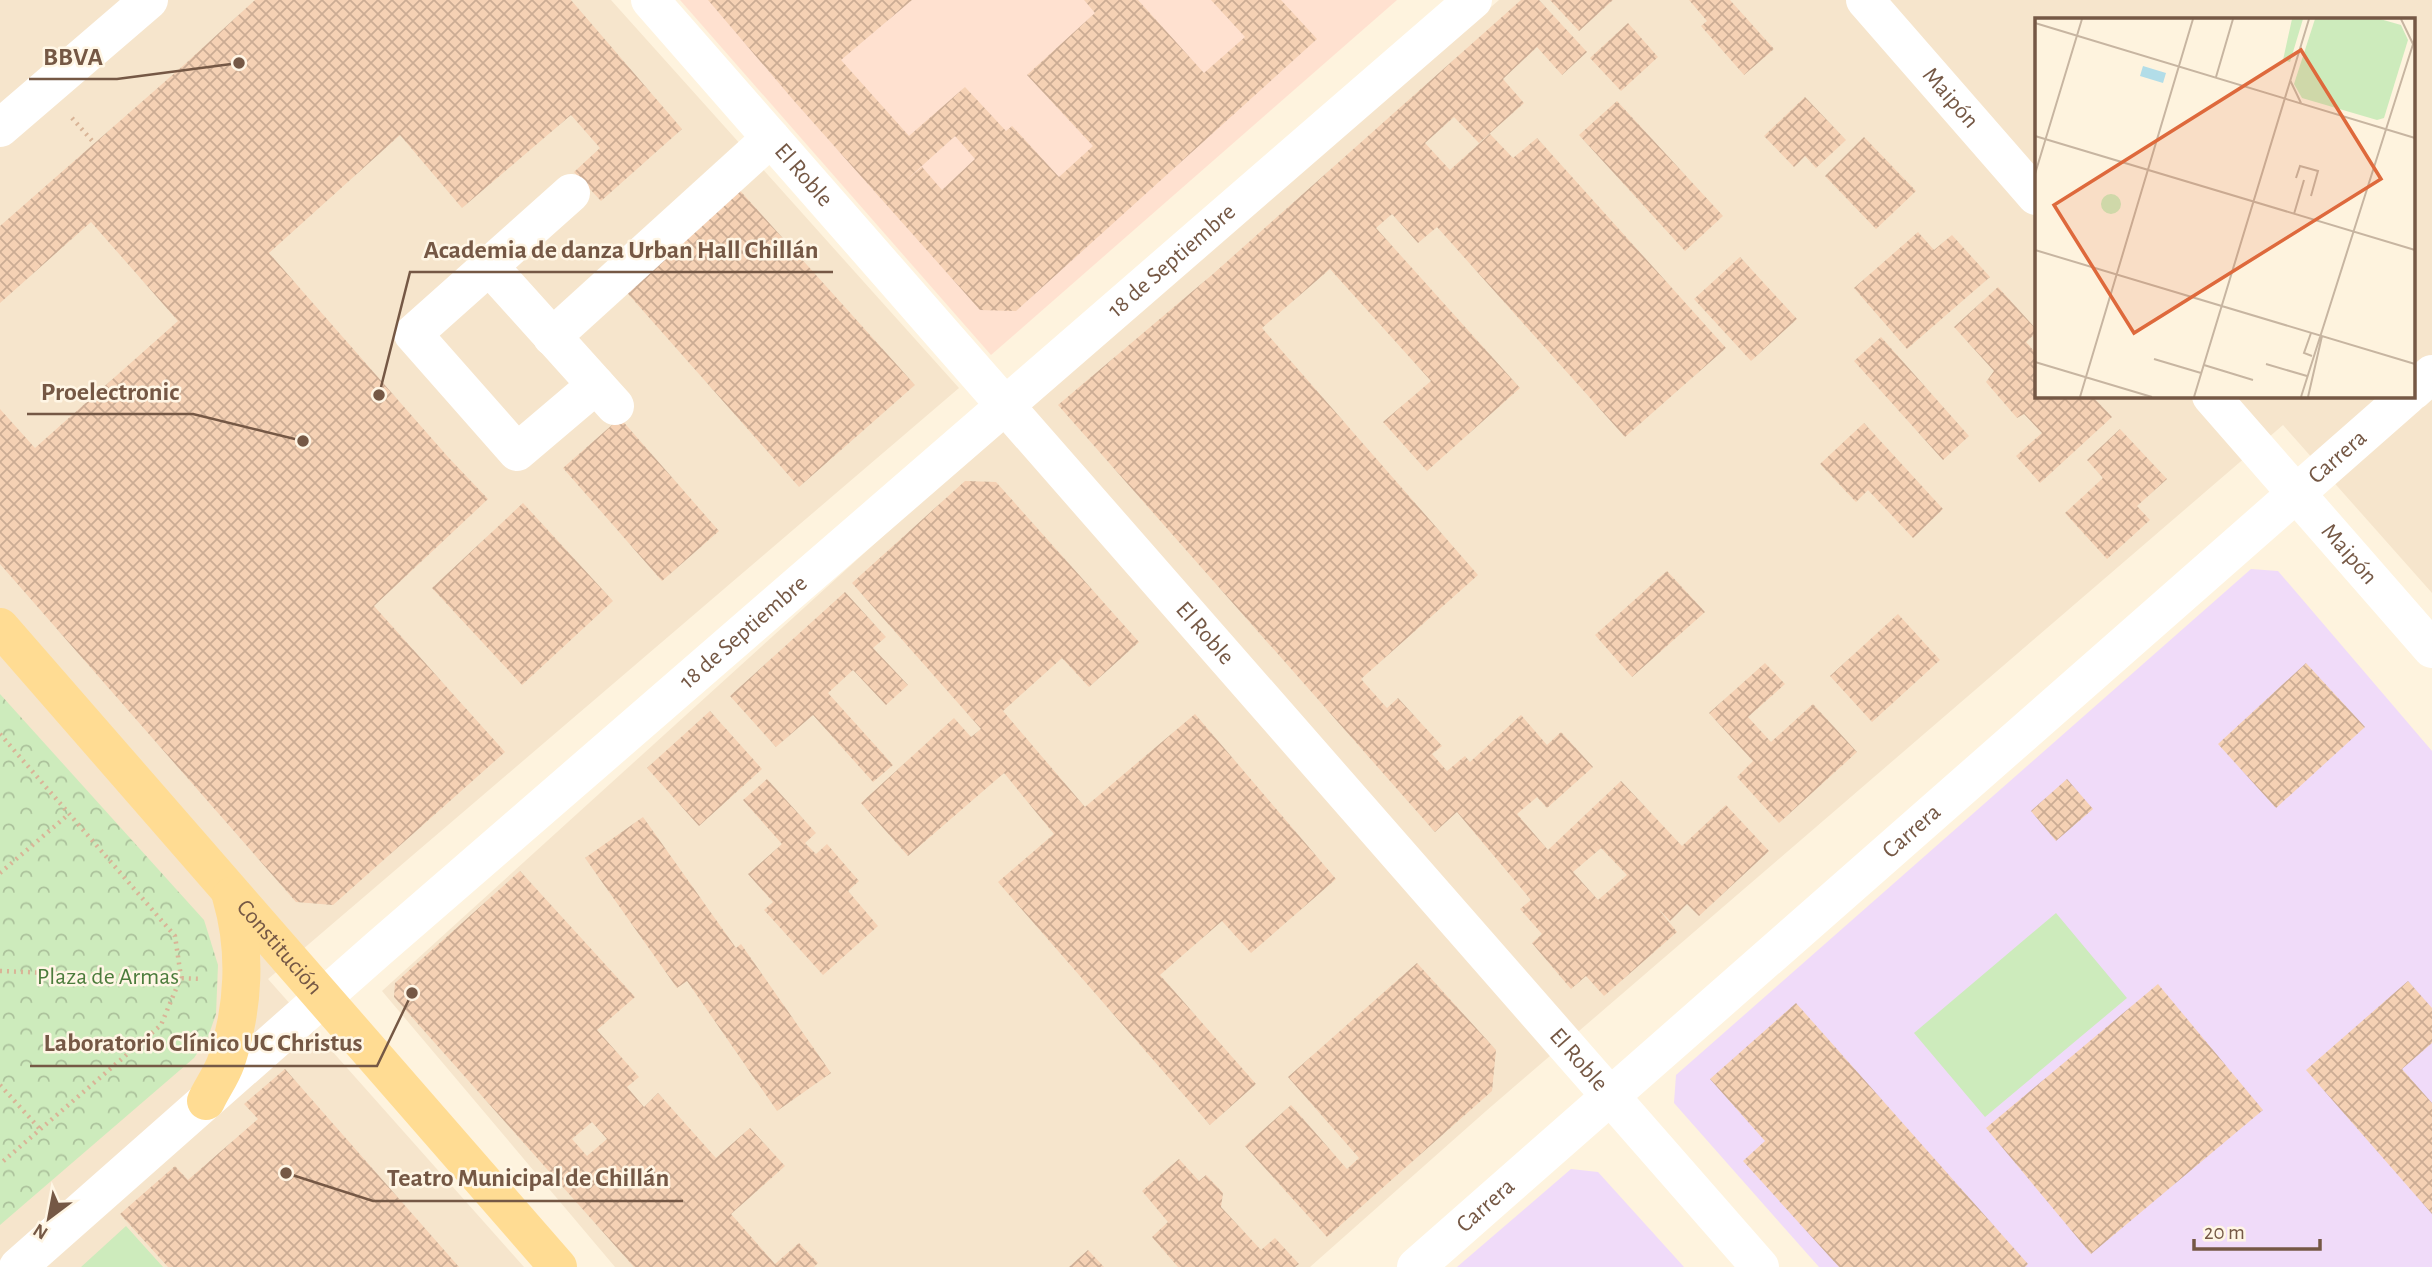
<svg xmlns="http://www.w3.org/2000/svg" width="2432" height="1267" font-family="'Alegreya Sans',sans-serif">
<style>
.residential{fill:#f6e5cc;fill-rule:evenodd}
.commercial{fill:#ffe1d0}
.education{fill:#f0dbf9}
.green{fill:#cdebbc}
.park{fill:url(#park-crowns)}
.building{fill:url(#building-cross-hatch);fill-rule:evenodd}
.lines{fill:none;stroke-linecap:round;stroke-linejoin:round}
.path{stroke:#d9b497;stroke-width:4.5;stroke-dasharray:2 5;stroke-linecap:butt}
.minor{stroke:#fff;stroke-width:38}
.major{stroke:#ffdc93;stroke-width:38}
.labels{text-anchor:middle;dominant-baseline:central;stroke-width:5;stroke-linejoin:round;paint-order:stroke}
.street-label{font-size:24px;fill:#755845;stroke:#fff6e5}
.park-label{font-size:24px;fill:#4c7c3c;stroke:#fff6e5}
.inset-road{fill:none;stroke:#c7b5a1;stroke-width:2}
.view{fill:#de693c;fill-opacity:0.15;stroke:#de693c;stroke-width:3.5}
.inset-edge{fill:none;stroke:#755845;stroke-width:3.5}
.leader{fill:none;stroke:#755845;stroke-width:2.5}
.callout-dot{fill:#755845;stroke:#fff6e5;stroke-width:2.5}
.callout-label{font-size:26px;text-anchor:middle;font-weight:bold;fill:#755845;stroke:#fff6e5;stroke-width:5;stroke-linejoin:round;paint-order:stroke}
</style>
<defs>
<pattern id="park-crowns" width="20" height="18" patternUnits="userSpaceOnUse" patternTransform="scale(1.75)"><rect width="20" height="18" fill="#cdebbc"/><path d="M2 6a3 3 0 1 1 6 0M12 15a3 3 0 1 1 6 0" fill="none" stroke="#abc19b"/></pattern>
<pattern id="building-cross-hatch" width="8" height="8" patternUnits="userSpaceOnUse" patternTransform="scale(1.75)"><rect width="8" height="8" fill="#f5d1b4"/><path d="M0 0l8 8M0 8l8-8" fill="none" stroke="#cbac94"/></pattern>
</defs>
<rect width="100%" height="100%" fill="#fef3de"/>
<path class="residential" d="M0,0H611L959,388L268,979L524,1267H0Z
M1499,0H2432V593L2283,425L1486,1111L1310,1267H615L382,991L893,527ZM2036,19H2413V396H2036Z"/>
<path class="commercial" d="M680,0H1397L991,355Z"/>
<path class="education" d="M2251,569L2278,571L2432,751V1267H1819L1674,1103L1676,1075Z
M1571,1169L1598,1172L1684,1267H1457Z"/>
<path class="green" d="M2056,913L2127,998L1985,1117L1914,1033Z
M126,1226L163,1267H81Z"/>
<path class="park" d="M0,694L204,920L218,965L216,1014L208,1037L194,1058L0,1225Z"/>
<path class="building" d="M255,0H571L682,129L601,201L574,172L600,148L571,115L462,208L400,135L269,253L448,457L488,499L374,606L505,752L333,905L296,902L0,564V409L35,448L178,321L91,222L0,303V226L185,64Z
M708,0H912L841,60L909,136L965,87L1006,131L1012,126L1059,177L1093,146L1027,75L1095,13L1084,0H1138L1204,73L1245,37L1211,0H1281L1317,39L1016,311L980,310L795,102ZM955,136L975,159L942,190L922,167L903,183Z
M1521,0H1539L1587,52L1562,75L1537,47L1503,79L1524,103L1479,143L1454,117L1425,143L1450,170L1490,134L1513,158L1537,138L1726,348L1625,437L1437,227L1418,243L1392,214L1376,228L1520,388L1427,471L1383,422L1431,381L1330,269L1262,328L1478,575L1361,679L1387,708L1398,698L1442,746L1432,754L1447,771L1465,756L1470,762L1521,715L1547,745L1561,732L1593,767L1547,808L1537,797L1517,814L1548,850L1621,781L1682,846L1726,805L1769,851L1699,916L1687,904L1670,921L1656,906L1677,932L1604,996L1586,976L1571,989L1532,943L1542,934L1520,909L1531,900L1457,812L1435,832L1058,405L1213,274ZM1601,848L1627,875L1598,900L1573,872Z
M1550,0H1613L1579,31Z
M1689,0H1730L1774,49L1744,75L1701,26L1707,21Z
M1628,23L1658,57L1621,91L1590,58Z
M1805,97L1846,140L1816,168L1805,156L1794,167L1764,136Z
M1617,101L1723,216L1685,251L1579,135Z
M1864,137L1916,191L1876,229L1825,176Z
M735,185L915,385L799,487L622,287Z
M1918,232L1934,250L1952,235L1990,277L1907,349L1854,288Z
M1740,257L1797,319L1751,361L1694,299Z
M1998,287L2036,329V333L2026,342L2035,352L2036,350V396H2092L2112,417L2040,483L2016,456L2042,433L2024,414L2017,418L1986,382L1994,371L1954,327Z
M1881,337L1969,436L1943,460L1854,361Z
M620,418L719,531L662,581L563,468Z
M1864,423L1943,509L1913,538L1868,490L1856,502L1820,464Z
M2120,429L2167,479L2137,506L2150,520L2107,559L2065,513L2103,478L2087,460Z
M965,481L996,482L1139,642L1089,687L1062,658L1003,711L1085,807L1195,714L1336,879L1251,953L1222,921L1160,975L1256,1084L1210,1125L998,882L1054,834L1004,773L908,856L861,803L954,718L971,737L981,729L852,583Z
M523,503L613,601L522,685L432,588Z
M1667,571L1705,612L1632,677L1595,635Z
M845,592L886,637L873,648L908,685L886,705L853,670L828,693L893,765L873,782L813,715L776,747L730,696Z
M1898,614L1940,660L1872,722L1830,676Z
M1765,663L1785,684L1748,717L1771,742L1813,704L1857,752L1779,823L1737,777L1753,761L1709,713Z
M2306,663L2365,727L2276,808L2218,744Z
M710,711L762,769L699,826L647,768Z
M767,779L816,833L805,843L816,854L827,844L859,881L848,891L878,926L823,975L764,910L773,902L748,874L782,844L743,800Z
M2067,779L2093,809L2056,841L2031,811Z
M643,817L736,948L741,944L831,1073L777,1111L687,981L677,988L585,858Z
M520,871L635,997L597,1030L639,1077L627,1087L644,1107L658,1093L716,1158L750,1128L785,1166L731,1214L775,1264L799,1243L818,1263L814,1267H634L394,997L395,983ZM592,1122L607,1139L587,1156L572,1139Z
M1417,963L1496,1050L1492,1091L1327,1237L1245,1146L1291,1105L1347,1169L1359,1158L1288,1077Z
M2408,981L2432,1008V1043L2402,1069L2432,1103V1214L2306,1070Z
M2158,984L2263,1110L2091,1254L1986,1128Z
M1796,1003L2028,1264L2025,1267H1839L1743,1161L1765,1141L1710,1079Z
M285,1069L459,1267H168L120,1214L175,1166L188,1180L258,1119L244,1104Z
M1179,1159L1199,1181L1206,1175L1223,1193L1221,1207L1261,1250L1275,1238L1299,1264L1295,1267H1178L1152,1237L1168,1222L1142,1191Z
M1088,1250L1104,1267H1069Z"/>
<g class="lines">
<path class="path" d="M72,118L95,144
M0,734L175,936L181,977L161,1025L0,1164
M0,873L69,814
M0,971L202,979
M0,1085L39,1128"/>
<g class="minor">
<path id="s1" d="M650,0L1760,1267"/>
<path id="s2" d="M1865,0L2036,196"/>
<path d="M0,128L149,0"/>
<path d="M571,193L413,334L517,452L596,385"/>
<path d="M488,265L615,406"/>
<path d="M552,337L771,138"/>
<path d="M2413,391L2432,374"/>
<path id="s3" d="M2211,396L2432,649"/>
<path id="s4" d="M18,1267L378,949L1473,0"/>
<path id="s5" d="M1416,1267L2407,396"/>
</g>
<g class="major">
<path id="s6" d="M0,627L558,1267"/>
<path d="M206,1101C212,1088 221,1076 226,1062C244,1008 247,950 231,896"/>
</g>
</g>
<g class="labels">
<g class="street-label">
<text stroke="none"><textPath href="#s2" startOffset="130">Maipón</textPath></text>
<text stroke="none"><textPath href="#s1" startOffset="233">El Roble</textPath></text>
<text stroke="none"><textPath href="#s4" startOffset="1531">18 de Septiembre</textPath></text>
<text stroke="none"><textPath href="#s5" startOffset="1227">Carrera</textPath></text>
<text stroke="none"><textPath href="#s3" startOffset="210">Maipón</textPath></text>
<text stroke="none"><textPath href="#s4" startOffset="964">18 de Septiembre</textPath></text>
<text stroke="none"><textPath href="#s1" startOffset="842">El Roble</textPath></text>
<text stroke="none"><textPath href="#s5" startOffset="660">Carrera</textPath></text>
<text stroke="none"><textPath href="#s6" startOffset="425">Constitución</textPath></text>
<text stroke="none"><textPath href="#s1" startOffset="1409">El Roble</textPath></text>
<text stroke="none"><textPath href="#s5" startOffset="93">Carrera</textPath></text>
</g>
<g class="park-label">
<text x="108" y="977">Plaza de Armas</text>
</g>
</g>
<g transform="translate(2035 18)">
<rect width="380" height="380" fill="#fef3de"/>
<path d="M257,1H268L255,44L248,42ZM66 186a10 10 0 1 1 20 0a10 10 0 1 1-20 0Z" fill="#cdebbc"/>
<path d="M280,1H345L366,7L373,22L349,100L342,102L267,80L259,66Z" fill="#cdebbc"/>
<path d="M108,48L131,55L128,65L105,58Z" fill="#b2dde8"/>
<path class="inset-road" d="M366,1L378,26M0,5L380,120M181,59L198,1M255,62L266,85M0,118L380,232M0,156L47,1M261,160L265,148L283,153L276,178M259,196L269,162M0,232L380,346M276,315L269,335L277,338M119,341L166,355M0,344L117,379M231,346L272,358M169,347L218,362M45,379L158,1M159,379L274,1M266,379L380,20M273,379L287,318"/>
<path class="view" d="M266,32L346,161L99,315L19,187Z"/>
<rect width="380" height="380" class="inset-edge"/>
</g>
<path class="leader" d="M239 63L117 79H29M379 395L410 272H833M303 441L193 414H27M412 993L377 1066H30M286 1173L373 1201H683"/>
<g class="callout-dot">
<circle cx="239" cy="63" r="7"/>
<circle cx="379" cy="395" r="7"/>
<circle cx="303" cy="441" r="7"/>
<circle cx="412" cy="993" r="7"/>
<circle cx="286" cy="1173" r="7"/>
</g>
<g class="callout-label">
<text x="73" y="65">BBVA</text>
<text x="621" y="258">Academia de danza Urban Hall Chillán</text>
<text x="110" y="400">Proelectronic</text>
<text x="203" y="1051">Laboratorio Clínico UC Christus</text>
<text x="528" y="1186">Teatro Municipal de Chillán</text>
</g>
<g transform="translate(49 1218) rotate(212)" stroke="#fff6e5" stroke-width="5" paint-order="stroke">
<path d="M0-5L12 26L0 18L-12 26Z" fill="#755845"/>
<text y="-10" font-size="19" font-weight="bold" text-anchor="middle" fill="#755845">N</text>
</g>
<path d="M2194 1239v10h126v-10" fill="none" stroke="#755845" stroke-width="3.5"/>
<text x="2204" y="1239" font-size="21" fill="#755845" stroke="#fff6e5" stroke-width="5" paint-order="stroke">20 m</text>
</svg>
